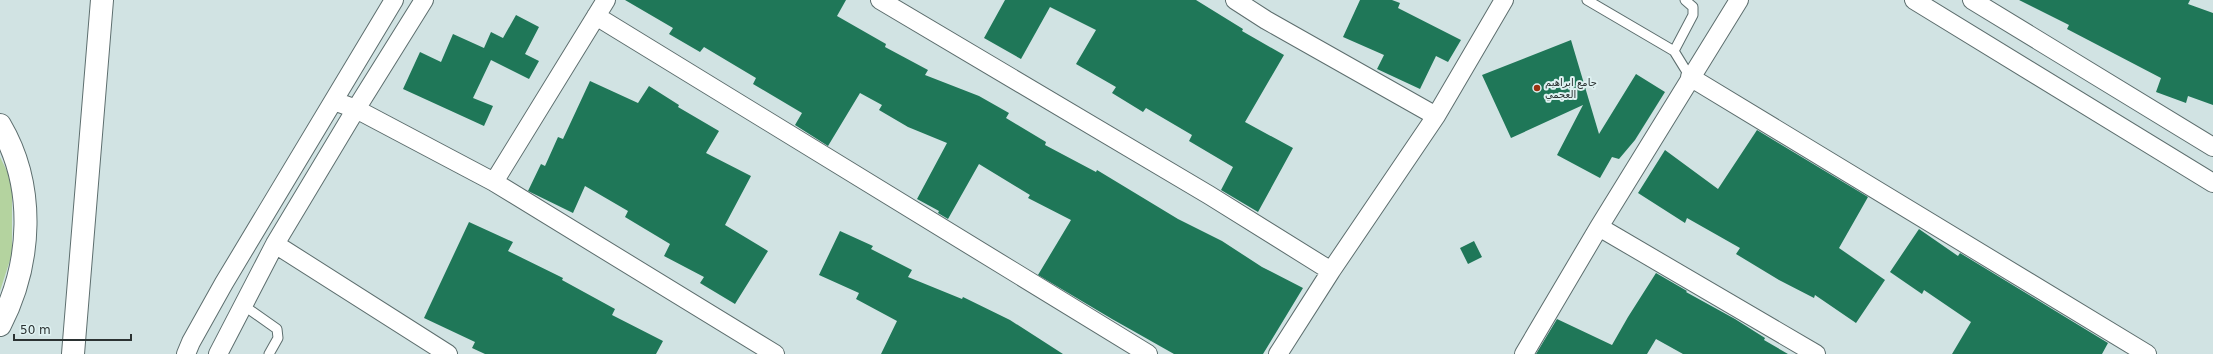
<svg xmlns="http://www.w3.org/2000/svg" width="2213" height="354" font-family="'DejaVu Sans','Noto Sans Arabic',sans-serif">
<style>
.green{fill:#b4d39f}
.building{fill:#1f7758}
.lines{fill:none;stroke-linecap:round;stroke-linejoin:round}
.service-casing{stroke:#5d6e6e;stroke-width:11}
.minor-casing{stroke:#5d6e6e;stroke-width:20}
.motorway-casing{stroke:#5d6e6e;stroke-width:24}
.service{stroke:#fff;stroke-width:9}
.minor{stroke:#fff;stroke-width:18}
.motorway{stroke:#fff;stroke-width:22}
.poi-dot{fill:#9a3311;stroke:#def1f1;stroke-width:1.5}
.labels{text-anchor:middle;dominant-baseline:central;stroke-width:4;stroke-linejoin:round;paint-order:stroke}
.poi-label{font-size:10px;fill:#2b3232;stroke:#def1f1;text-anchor:start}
</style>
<rect width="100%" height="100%" fill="#d1e3e3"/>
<path class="green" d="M0,157L12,181V254L0,291Z"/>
<path class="building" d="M625,0H846L837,16L886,44L885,47L928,70L925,75L979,96L1009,113L1006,118L1046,142L1045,145L1096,172L1097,170L1178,219L1222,241L1262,267L1303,288L1263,354H1174L1112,319L1038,275L1071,220L1028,198L1030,195L979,164L948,219L938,213L939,211L917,199L947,143L908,127L879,110L882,105L860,93L828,146L795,125L802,113L753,84L756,78L704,47L700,52L669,34L673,28Z
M1005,0H1196L1243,29L1242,31L1284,55L1245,122L1293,148L1258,212L1221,190L1233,167L1189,141L1192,135L1146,108L1143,112L1112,93L1116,87L1076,64L1096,30L1050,7L1021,59L984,38Z
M1360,0H1392L1400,3L1398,8L1461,40L1448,62L1436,56L1420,89L1377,69L1384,55L1343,37Z
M2019,0H2190L2188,4L2213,13V105L2188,96L2186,103L2156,92L2161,78L2067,29L2069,25Z
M516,15L539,27L525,54L539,61L529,79L491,60L473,98L493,106L484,126L403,89L420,52L441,62L453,34L484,48L491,32L503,38Z
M1571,40L1599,134L1636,74L1665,92L1635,140L1619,159L1612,157L1600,178L1557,155L1583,105L1511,138L1482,75Z
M590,81L638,103L649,86L679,105L678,107L719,131L706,153L751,176L725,225L768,251L735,304L700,283L704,277L664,256L670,244L625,217L628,211L585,186L573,213L528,191L541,164L545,166L558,137L563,139Z
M1757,130L1868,197L1839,248L1885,280L1856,323L1815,295L1814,298L1779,280L1736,254L1740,248L1687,218L1685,223L1638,193L1665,150L1718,189Z
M469,222L513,242L508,251L563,278L562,280L615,309L612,315L663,341L656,354H485L472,348L475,342L424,318Z
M1919,229L1958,256L1960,253L2108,343L2102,354H1952L1971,322L1924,290L1922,294L1890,272Z
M840,231L873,246L871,249L912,270L908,277L962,299L963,297L1010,320L1063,354H881L897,321L856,299L859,293L819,275Z
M1474,241L1482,257L1468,264L1460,248Z
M1656,273L1687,291L1686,292L1735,319L1765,338L1764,340L1788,354H1683L1656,339L1647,354H1536L1557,319L1612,345L1628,317Z"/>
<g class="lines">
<defs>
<path id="service" d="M1587,0L1674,51L1690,77
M1674,51L1693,15V7L1685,0
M243,305L277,329L278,338L269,354"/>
<path id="minor" d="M880,0L1209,195L1331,271
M1235,0L1266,20L1436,116
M1914,0L2213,183
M1972,0L2213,147
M596,16L1148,354
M1690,77L2147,354
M334,101L356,109L494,182L775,354
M494,182L606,0
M1599,227L1816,354
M275,244L448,354
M186,354L191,342L224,283L394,0
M218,354L275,244L356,109L424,0
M1278,354L1331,271L1436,116L1504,0
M1524,354L1599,227L1739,0"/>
<path id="motorway" d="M0,125C36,186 32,263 0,325
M73,354L102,0"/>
</defs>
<use href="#service" class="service-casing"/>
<use href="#minor" class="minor-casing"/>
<use href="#motorway" class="motorway-casing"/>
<use href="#service" class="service"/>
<use href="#minor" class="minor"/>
<use href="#motorway" class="motorway"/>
</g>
<circle class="poi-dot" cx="1537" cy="88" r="4"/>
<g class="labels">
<g class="poi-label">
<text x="1545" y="82">جامع ابراهيم<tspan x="1545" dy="12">العجمي</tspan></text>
</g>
</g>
<path d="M14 334v6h117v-6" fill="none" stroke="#2b3232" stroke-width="2"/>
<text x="20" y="334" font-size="12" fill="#2b3232" stroke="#def1f1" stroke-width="3" paint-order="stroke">50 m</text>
</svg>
